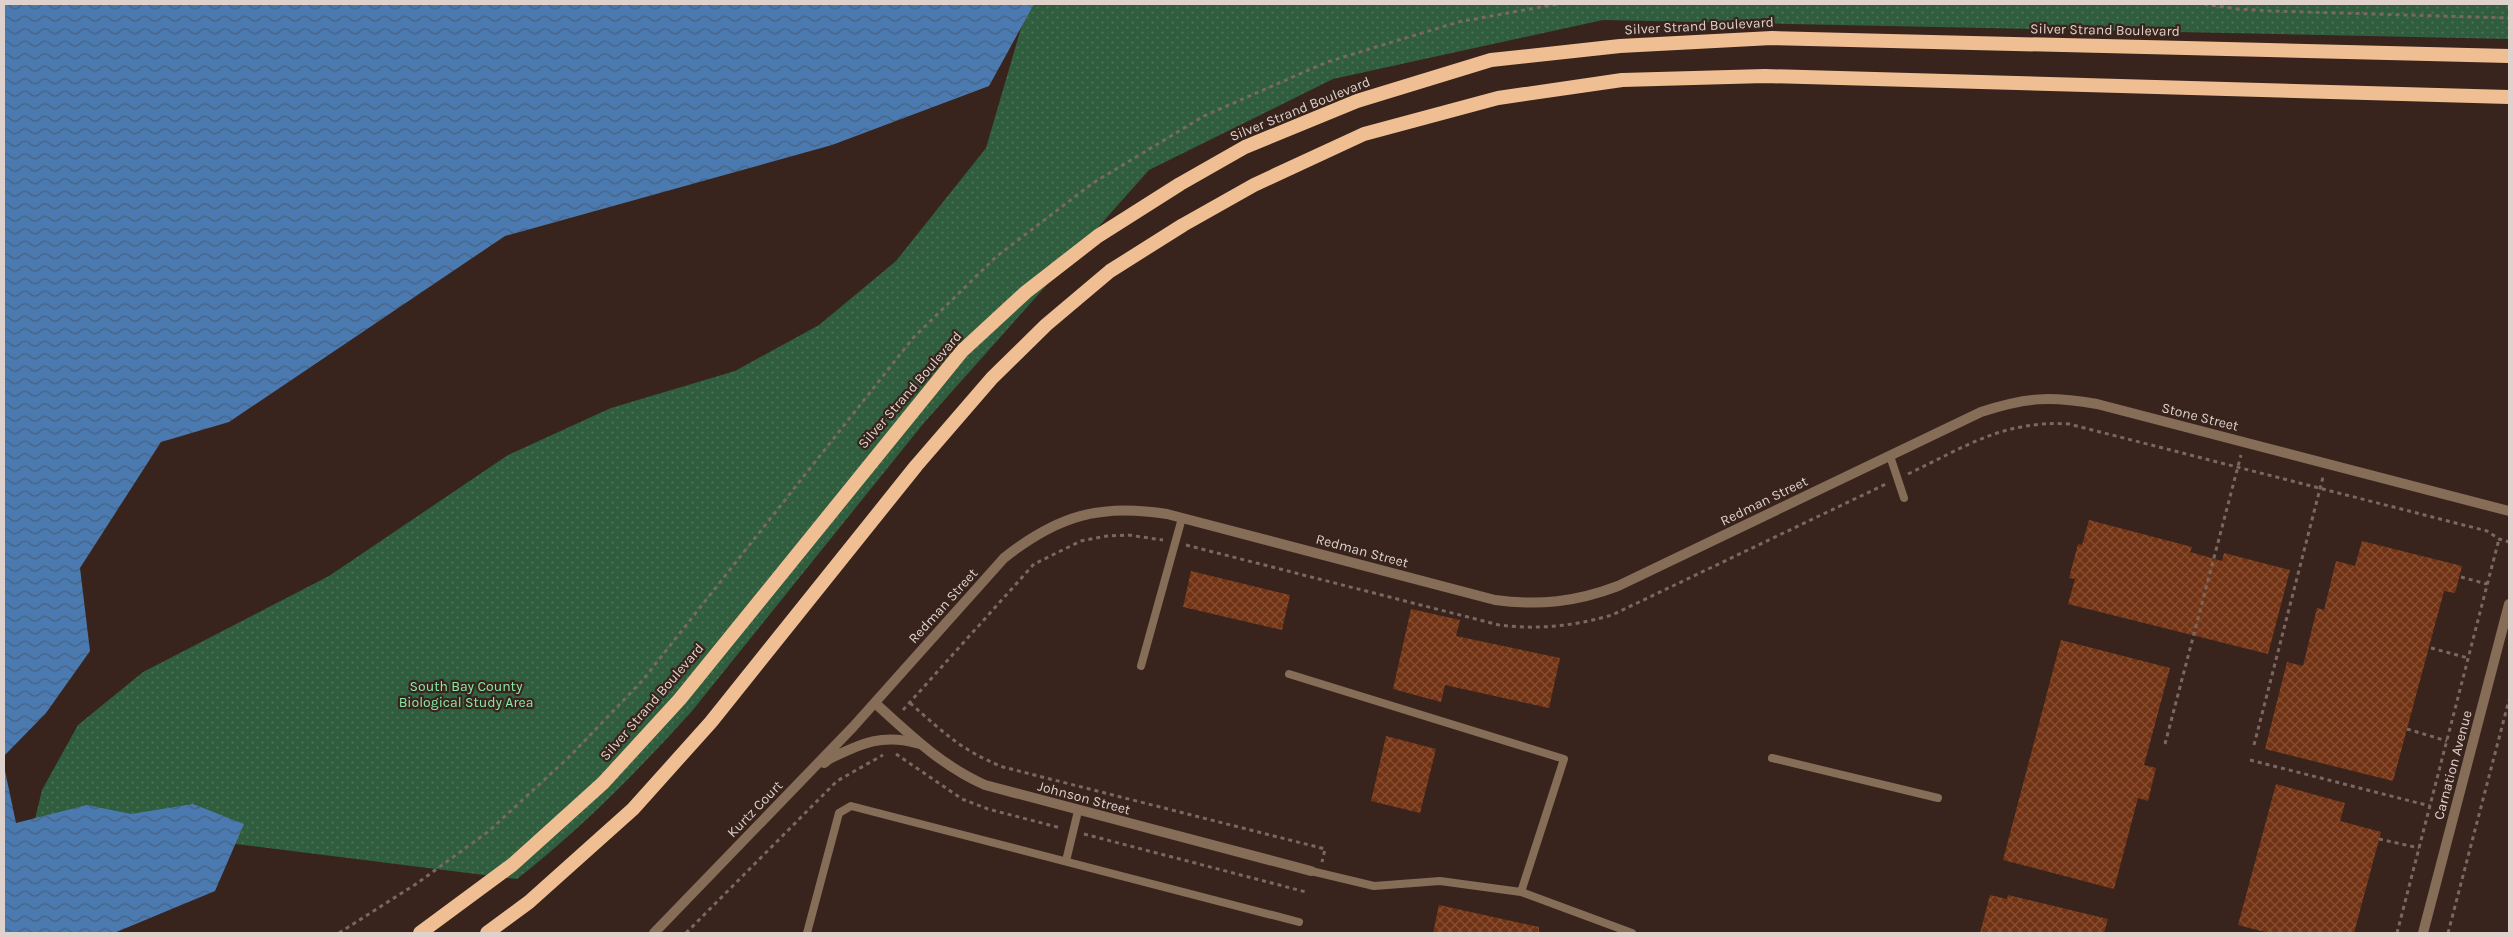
<svg xmlns="http://www.w3.org/2000/svg" width="2513" height="937" font-family="Karla,sans-serif">
<style>
.park{fill:url(#park-dots)}
.water{fill:url(#water-waves)}
.building{fill:url(#building-cross-hatch)}
.lines{fill:none;stroke-linecap:round;stroke-linejoin:round}
.path{stroke:#796861;stroke-width:3;stroke-dasharray:4 4;stroke-linecap:butt}
.service{stroke:#866d58;stroke-width:8}
.minor{stroke:#866d58;stroke-width:10}
.tertiary{stroke:#866d58;stroke-width:10}
.trunk{stroke:#f0be93;stroke-width:14}
.labels{text-anchor:middle;dominant-baseline:central;stroke-width:4.5;stroke-linejoin:round;paint-order:stroke}
.street-label{font-size:14px;fill:#dfd2cc;stroke:#38241c}
.park-label{font-size:14px;fill:#89e8a7;stroke:#38241c}
</style>
<defs>
<pattern id="park-dots" width="8" height="8" patternUnits="userSpaceOnUse" patternTransform="scale(1.25)"><rect width="8" height="8" fill="#2f5d3e"/><path d="M2 2h.1M6 6h.1" fill="none" stroke="#4d7359" stroke-width="1.8" stroke-linecap="round"/></pattern>
<pattern id="water-waves" width="16" height="10" patternUnits="userSpaceOnUse" patternTransform="scale(1.25)"><rect width="16" height="10" fill="#4a7ab0"/><path d="M0 5q4-4 8 0t8 0" fill="none" stroke="#476282"/></pattern>
<pattern id="building-cross-hatch" width="8" height="8" patternUnits="userSpaceOnUse" patternTransform="scale(1.25)"><rect width="8" height="8" fill="#723314"/><path d="M0 0l8 8M0 8l8-8" fill="none" stroke="#865035"/></pattern>
</defs>
<rect width="100%" height="100%" fill="#38241c"/>
<path class="park" d="M1028,4H2509V39L1603,20L1333,79L1149,170L923,424L692,711C638,771 581,829 517,879L35,819L42,790L78,725L143,672L329,576L508,455L611,408L735,371L819,325L896,261L986,148Z"/>
<path class="water" d="M4,4H1034L989,86L832,145L505,236L229,422L161,442L80,568L90,651L46,713L4,756Z
M4,766L16,823L87,805L131,814L193,804L244,824L215,891L114,933H4Z"/>
<path class="building" d="M2089,520L2192,547L2190,552L2222,561L2224,553L2290,570L2268,654L2068,604L2075,579L2069,578L2078,544L2082,545Z
M2362,541L2462,566L2455,593L2444,591L2393,781L2265,749L2287,662L2303,666L2317,608L2324,610L2336,561L2355,566Z
M1191,571L1290,595L1282,630L1183,607Z
M1411,609L1460,620L1456,636L1560,658L1549,708L1445,685L1441,702L1393,689Z
M2061,640L2170,668L2144,765L2156,768L2148,801L2138,798L2114,889L2003,860Z
M1386,736L1436,749L1420,813L1371,801Z
M2276,784L2345,803L2340,821L2381,832L2354,933H2269L2238,925Z
M1990,895L2007,899L2008,895L2108,919L2104,933H1980Z
M1439,905L1539,927V933H1433Z"/>
<g class="lines">
<path class="path" d="M2204,4L2237,9L2272,11L2509,18
M1908,474C1965,447 2003,420 2069,424L2487,531L2499,539L2509,542
M1186,545L1499,625C1538,630 1574,626 1612,615L1886,484
M2461,577L2487,584
M2431,648L2468,658
M910,703C943,732 962,751 1003,767L1325,849L1322,862
M903,710L1034,564L1081,541L1107,536L1128,535L1163,540
M2407,729L2447,741
M2165,744L2241,455
M2254,745L2323,477
M896,754L962,799L988,809L1061,828
M2250,760L2430,806
M1084,834L1306,892
M2379,839L2419,848
M339,933L416,884L489,831L571,755L642,681L913,338L997,256L1093,183L1204,116L1327,62L1458,22L1558,4
M686,933L837,781L883,755
M2397,933L2499,539
M2448,933L2509,700"/>
<path class="service" d="M1890,456L1904,498
M1141,666L1182,518
M1289,674L1564,759L1521,892
M1772,758L1938,798
M1066,861L1078,811
M1311,871L1374,886L1440,881L1521,892L1632,933
M807,933L839,813L851,806L1299,922"/>
<path class="minor" d="M875,703C910,735 942,766 985,785L1311,871
M2423,933L2509,604"/>
<path class="tertiary" d="M824,763L829,759C862,743 883,733 920,744
M654,933L853,727L1004,558C1057,516 1100,503 1167,514L1495,600C1539,606 1576,602 1618,586L1981,412C2027,397 2050,396 2097,404L2509,511"/>
<path class="trunk" d="M420,933L512,865L603,783L680,699L962,351L1026,292L1098,236L1180,184L1245,147L1357,101L1491,60L1620,46L1772,38L2509,56
M487,933L529,902L633,809L711,722L916,466L992,378L1046,325L1110,271L1183,225L1254,185L1364,134L1498,98L1622,80L1765,76L2509,97"/>
</g>
<g class="labels">
<g class="street-label">
<text transform="translate(1699 26) rotate(-3)">Silver Strand Boulevard</text>
<text transform="translate(2105 30) rotate(1)">Silver Strand Boulevard</text>
<text transform="translate(1300 109) rotate(-22)">Silver Strand Boulevard</text>
<text transform="translate(910 390) rotate(-49)">Silver Strand Boulevard</text>
<text transform="translate(2200 417) rotate(14)">Stone Street</text>
<text transform="translate(1764 501) rotate(-26)">Redman Street</text>
<text transform="translate(1362 551) rotate(15)">Redman Street</text>
<text transform="translate(943 606) rotate(-48)">Redman Street</text>
<text transform="translate(652 702) rotate(-49)">Silver Strand Boulevard</text>
<text transform="translate(2453 765) rotate(-75)">Carnation Avenue</text>
<text transform="translate(1084 798) rotate(15)">Johnson Street</text>
<text transform="translate(755 809) rotate(-46)">Kurtz Court</text>
</g>
<g class="park-label">
<text x="466" y="686">South Bay County<tspan x="466" dy="16">Biological Study Area</tspan></text>
</g>
</g>
<rect width="2513" height="937" fill="none" stroke="#dfd2cc" stroke-width="10"/>
</svg>
